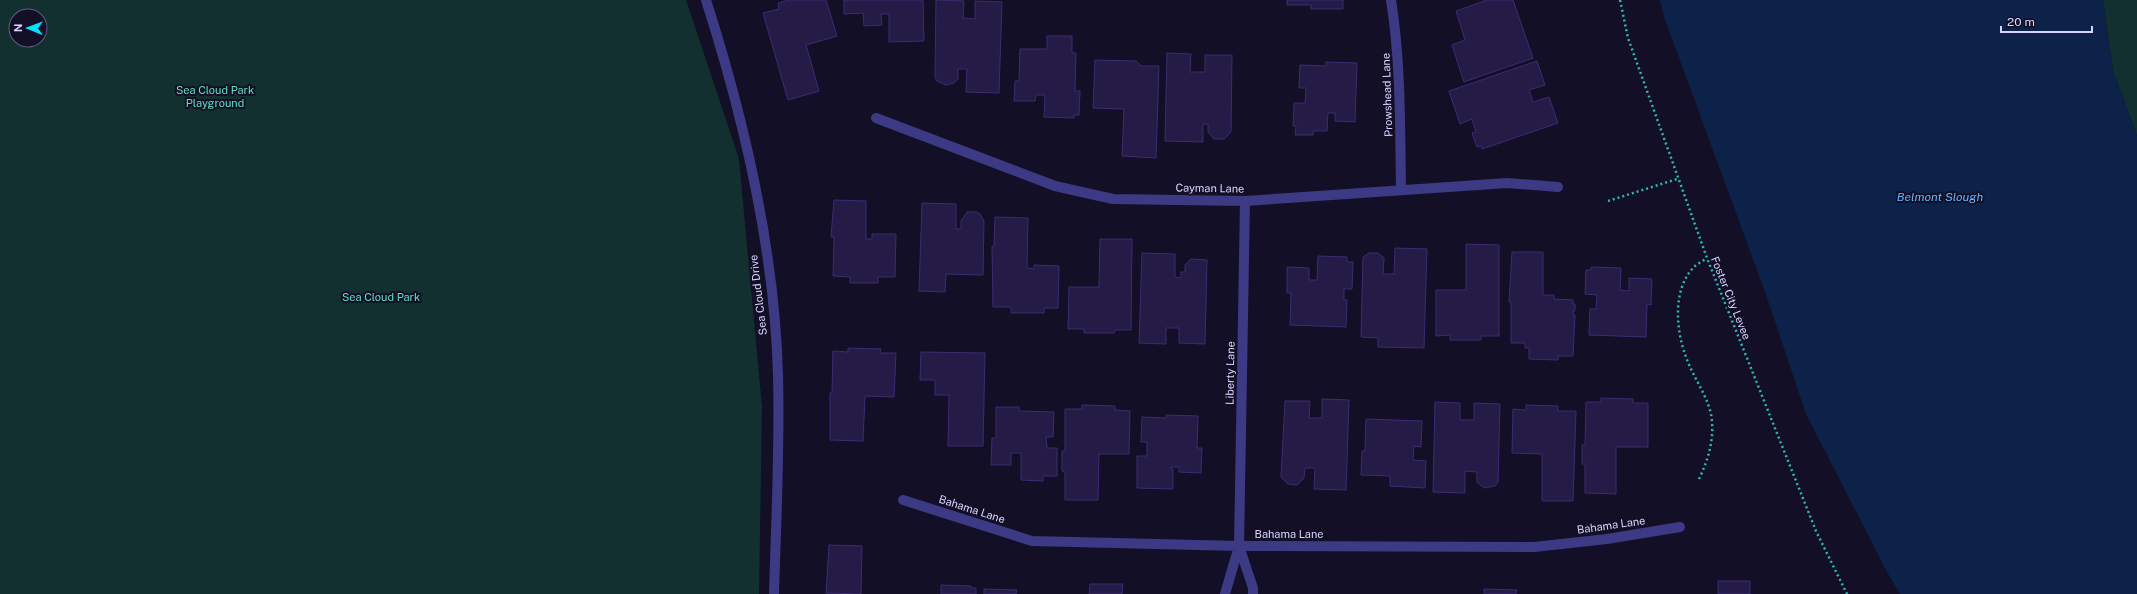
<svg xmlns="http://www.w3.org/2000/svg" width="2137" height="594" font-family="'Public Sans',sans-serif">
<style>
.green{fill:#12302f;fill-rule:evenodd}
.water{fill:#0c2248}
.building{fill:#241b47;stroke:#3b2d73}
.lines{fill:none;stroke-linecap:round;stroke-linejoin:round}
.path{stroke:#2fb8b0;stroke-width:2.5;stroke-dasharray:2 3;stroke-linecap:butt}
.minor{stroke:#3d3a85;stroke-width:10}
.labels{text-anchor:middle;dominant-baseline:central;stroke-width:4;stroke-linejoin:round;paint-order:stroke}
.park-label{font-size:11px;fill:#5fe0c0;stroke:#130f26}
.street-label{font-size:11px;fill:#d9d4ff;stroke:#130f26}
.water-label{font-size:12px;font-style:italic;fill:#62b6ff;stroke:#130f26}
</style>
<rect width="100%" height="100%" fill="#130f26"/>
<path class="green" d="M0,0H686L739,159L762,407L759,594H0ZM16,16H40V40H16Z
M2103,0H2137V136L2113,71Z"/>
<path class="water" d="M1660,0H2103L2113,71L2137,136V594H1900L1887,572L1806,414L1764,289L1664,17Z"/>
<path class="building" d="M789,0H826L837,36L806,45L819,91L788,100L763,13L779,9L778,3Z
M844,0H923L924,41L889,42V14H881L882,25L864,26L863,13L844,14Z
M936,0L964,1L963,18L975,19V1L1002,2L999,93L966,92L967,69H958V79L954,83L946,85L937,81L935,78Z
M1287,0H1343V9H1311V5H1287Z
M1487,0H1513L1533,58L1464,82L1452,45L1465,40L1456,11Z
M1047,36H1072V53H1076L1075,91H1080L1079,115H1074V118L1044,117L1045,95H1036L1035,101H1014L1015,81H1019L1020,49H1047Z
M1167,53L1191,54L1190,72H1205V55H1232L1231,132L1224,139H1214L1208,132V124H1203V142L1165,141Z
M1095,60L1136,61L1141,66H1159L1156,158L1122,156L1124,109L1093,108Z
M1537,61L1545,85L1529,90L1533,102L1549,97L1558,123L1482,149L1481,146L1477,147L1472,133L1476,132L1472,119L1460,124L1449,91Z
M1326,62L1357,63L1355,122L1335,121V113H1328L1327,131H1313V135H1295L1296,126H1293L1294,103H1305L1306,88H1299L1300,65L1326,66Z
M834,200L866,201V239H872V234H896L895,277H878V283H850V277L833,276L834,237H831Z
M922,203L956,204V229H961V221L967,212H976L980,214L984,221L983,275L946,274L945,292L919,291Z
M995,217L1028,218L1027,268L1034,269V265L1059,266L1058,308H1044V313H1011V307H993L992,246H994Z
M1100,239H1132L1131,330H1115L1114,333H1084V329H1068L1069,287H1099Z
M1466,244L1499,245V336H1481V340H1450V335L1436,336V290H1466Z
M1395,248L1427,249L1424,348L1378,347V338L1361,337L1363,257L1369,253H1378L1384,258L1383,274H1394Z
M1512,252H1543V295H1554V299L1573,300V304H1575V311H1573V315H1575L1573,356H1558V360L1529,359V348H1525V343H1511V302H1509Z
M1142,253L1175,254V277L1181,278V272H1185V265L1191,259L1207,260L1205,344L1179,343V328H1166V344L1139,343Z
M1318,256L1347,257V262H1353L1352,289H1344V300H1347L1346,327L1290,325L1291,293H1287V267L1309,268V280H1317Z
M1591,267L1621,268L1620,290L1629,291V278L1652,279L1651,305L1647,304L1646,337L1589,335L1590,309H1596L1597,295L1585,294L1586,270H1591Z
M848,348L881,349L880,353H896L894,397L865,396L863,441L830,440V393H832L833,351L848,352Z
M921,352L985,353L983,446H948L949,395H935V380H920Z
M1601,398L1633,399V403H1648V447H1616V494L1585,493V464H1582V445H1585L1586,402H1601Z
M1322,399L1349,400L1346,490L1314,489L1315,468H1305L1304,478L1297,485L1288,484L1281,477L1285,401H1310L1309,418H1322Z
M1435,402L1460,403V420H1474V403L1500,404L1498,482L1495,486L1484,488L1477,482V472L1465,471V493L1433,492Z
M1082,405L1115,406V410L1130,411L1129,454H1099L1098,500H1065V472L1062,471V451H1065V409H1082Z
M1526,405L1558,406V411H1576L1573,501H1542V454L1512,453L1513,409L1526,410Z
M996,407H1019V411L1054,412L1053,437H1046L1047,448H1057V476H1043V481L1021,480V453H1011V465H991L992,438H996Z
M1166,415L1198,416L1197,448H1202L1201,473L1179,472V467H1171V469H1173V489L1137,488V456H1147V442H1141L1142,417L1166,418Z
M1366,419L1422,421L1421,447L1414,446L1413,460L1426,461L1425,488L1390,486V476L1361,475L1362,451H1365Z
M829,545L862,546L861,594L826,593Z
M1718,581H1750V594H1718Z
M1090,584H1123L1122,594H1089Z
M941,585L971,586V588H976V594H941Z
M984,589L1017,590L1016,594H984Z
M1484,589L1517,590L1516,594H1484Z"/>
<g class="lines">
<path class="path" d="M1620,0L1628,38L1707,258L1816,531L1847,594
M1608,201L1677,179
M1699,479C1709,458 1715,437 1711,414C1706,393 1693,377 1686,357C1676,331 1672,289 1694,267C1697,264 1703,261 1707,258"/>
<path class="minor" d="M706,0C744,119 775,251 778,376C780,449 776,522 774,594
M1391,0C1401,63 1400,127 1401,190
M876,118L1055,186L1113,199L1245,201L1507,183L1558,187
M903,500L1032,541L1239,546L1534,547L1607,539L1680,527
M1239,546L1253,588V594
M1225,594L1239,546L1245,201"/>
</g>
<g class="labels">
<g class="park-label">
<text x="215" y="90">Sea Cloud Park<tspan x="215" dy="13">Playground</tspan></text>
<text x="381" y="297">Sea Cloud Park</text>
</g>
<g class="street-label">
<text transform="translate(1387 95) rotate(-92)">Prowshead Lane</text>
<text transform="translate(1210 188) rotate(1)">Cayman Lane</text>
<text transform="translate(758 295) rotate(-97)">Sea Cloud Drive</text>
<text transform="translate(1731 298) rotate(68)">Foster City Levee</text>
<text transform="translate(1230 373) rotate(-89)">Liberty Lane</text>
<text transform="translate(972 509) rotate(18)">Bahama Lane</text>
<text transform="translate(1611 525) rotate(-8)">Bahama Lane</text>
<text x="1289" y="534">Bahama Lane</text>
</g>
<g class="water-label">
<text x="1940" y="197">Belmont Slough</text>
</g>
</g>
<g transform="translate(28 28) rotate(271)"><circle r="19" fill="#130f26" stroke="#625e7d"/>
<path d="M0-3L7 15L0 10L-7 15Z" fill="#00e5ff"/>
<text y="-6" font-size="11" font-weight="bold" text-anchor="middle" fill="#d9d4ff">N</text>
</g>
<path d="M2001 26v6h91v-6" fill="none" stroke="#d9d4ff" stroke-width="2"/>
<text x="2007" y="26" font-size="12" fill="#d9d4ff" stroke="#130f26" stroke-width="3" paint-order="stroke">20 m</text>
</svg>
